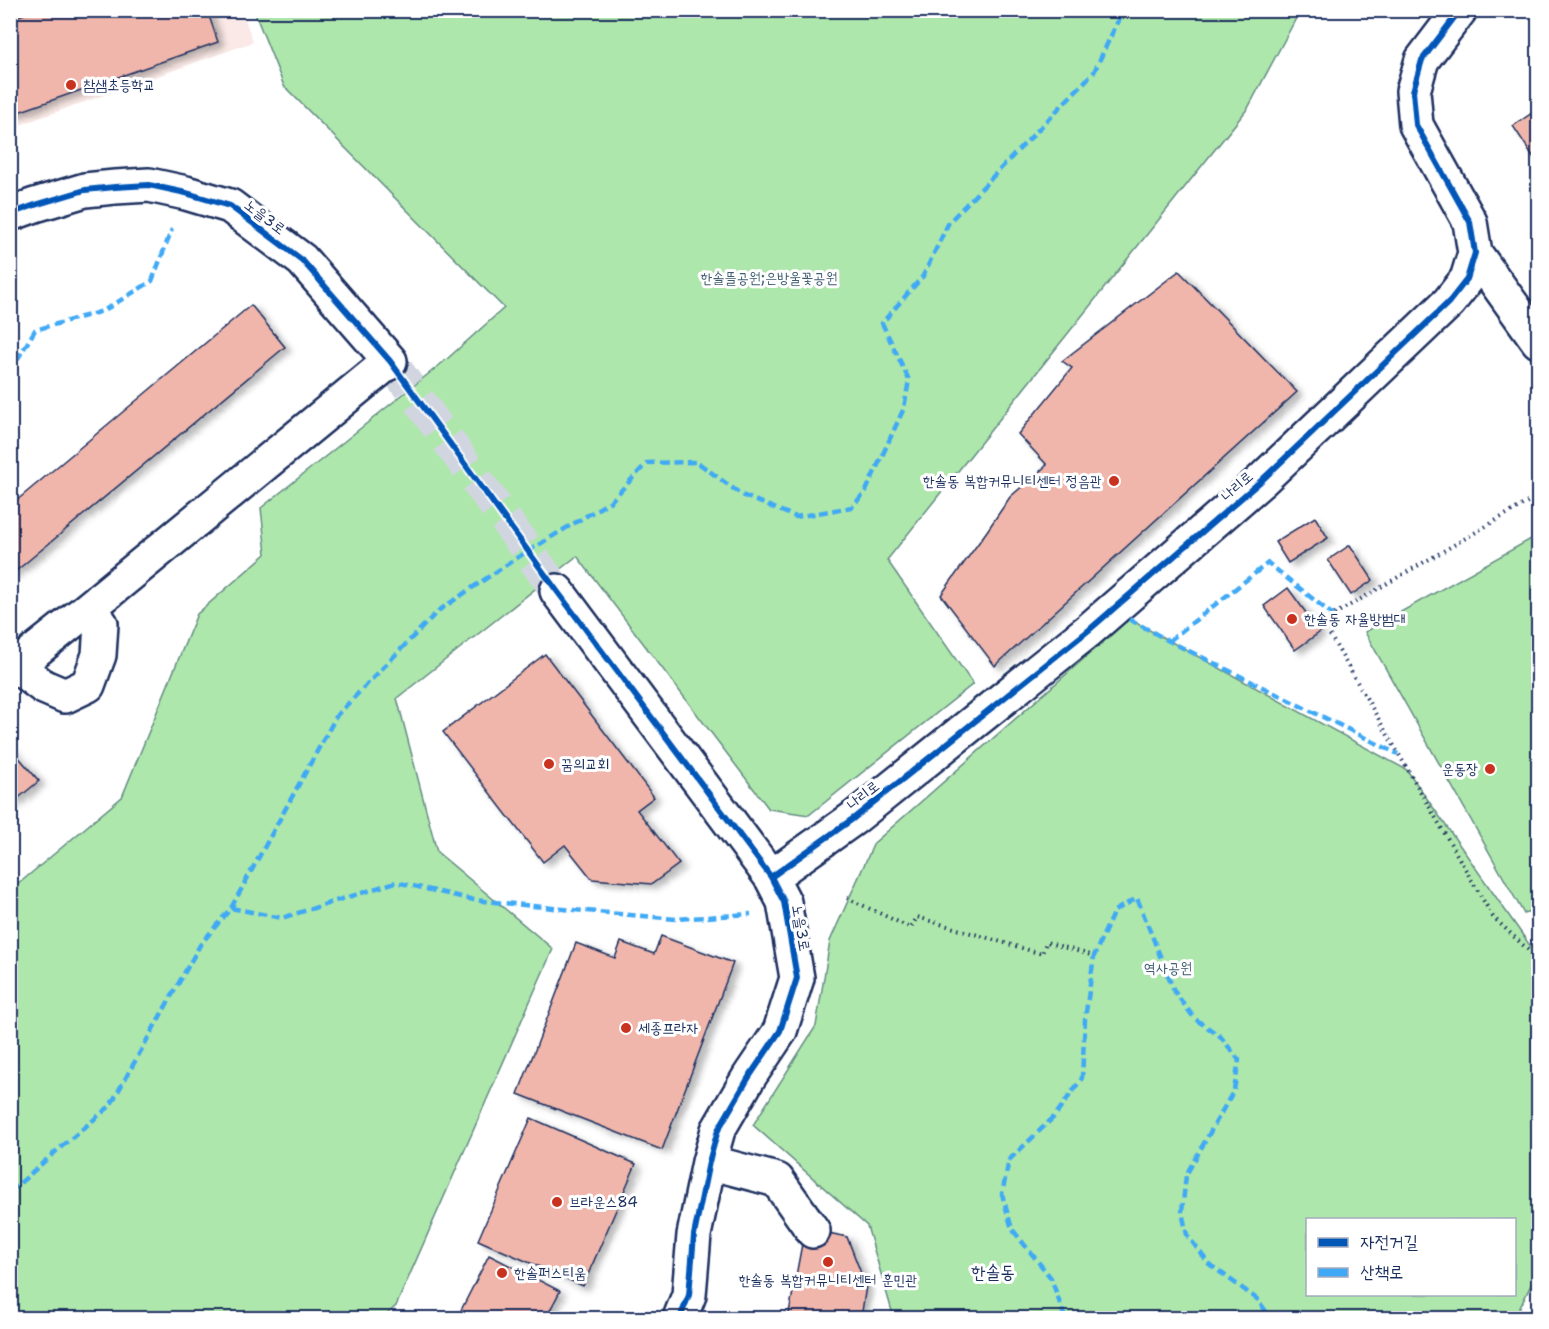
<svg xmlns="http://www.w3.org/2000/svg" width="1549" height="1329" font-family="'Shantell Sans','Poor Story',sans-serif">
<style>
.built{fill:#fae9e6}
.green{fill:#aee7ab;stroke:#648b84;stroke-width:1.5;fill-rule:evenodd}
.building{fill:#f0b6ab;stroke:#1b2f5e;stroke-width:1.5;filter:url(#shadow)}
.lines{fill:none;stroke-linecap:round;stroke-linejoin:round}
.minor-tunnel{stroke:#d1d5df;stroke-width:33;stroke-dasharray:33 16;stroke-linecap:butt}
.minor-casing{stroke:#1b2f5e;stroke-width:38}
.path{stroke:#1b2f5e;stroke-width:4;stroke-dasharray:1.5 4.5;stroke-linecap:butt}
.minor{stroke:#fff;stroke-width:33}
.quiet{stroke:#3fa9f5;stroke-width:4.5;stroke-dasharray:9 4.5;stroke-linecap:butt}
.cycleway-casing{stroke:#fff;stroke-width:10}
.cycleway{stroke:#0057b8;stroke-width:6}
.poi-dot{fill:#c8321e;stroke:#fff;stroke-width:2}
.labels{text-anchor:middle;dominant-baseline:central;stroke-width:6;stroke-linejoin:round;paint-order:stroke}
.poi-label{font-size:15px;fill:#1b2f5e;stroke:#fff;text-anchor:start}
.street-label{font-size:15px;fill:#1b2f5e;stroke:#fff}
.park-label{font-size:15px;fill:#405d71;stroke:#fff}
.quarter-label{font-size:18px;fill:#1b2f5e;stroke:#fff}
</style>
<defs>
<filter id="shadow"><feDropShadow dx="6" dy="4" stdDeviation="3" flood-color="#0004"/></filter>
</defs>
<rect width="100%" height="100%" fill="#fff"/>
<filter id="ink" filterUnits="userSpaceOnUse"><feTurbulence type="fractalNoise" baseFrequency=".0167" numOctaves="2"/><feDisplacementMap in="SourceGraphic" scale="12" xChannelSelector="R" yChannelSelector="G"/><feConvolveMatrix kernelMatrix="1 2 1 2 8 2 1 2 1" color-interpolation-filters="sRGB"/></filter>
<g filter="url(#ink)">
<path class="built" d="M10,11H242L253,42L11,128Z"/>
<path class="green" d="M254,11H1300L1248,108L887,560L973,684L809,815L769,809L577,556L397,698L437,852L553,949L396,1306L383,1318H11V890L122,797L197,614L266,554L261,508L447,359L504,308L284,86Z
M1538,535V906L1524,914L1365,632Z
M1129,619L1407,770L1538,957V1270L1515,1318H894L867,1226L753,1125L816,1026L830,941L874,843ZM1308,1220H1514V1294H1308Z"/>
<path class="building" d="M36,10H207L218,42L10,115V19Z
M1538,109V164L1513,126Z
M1179,271L1297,392L995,666L941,595L987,531L1010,497L1047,465L1018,434L1072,368L1062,361Z
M251,305L285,347L10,576V506Z
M1315,517L1328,538L1288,563L1275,542Z
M1350,545L1373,580L1351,595L1328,560Z
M1288,588L1320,632L1295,650L1264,606Z
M545,654L654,797L637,810L679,864L652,884L592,879L565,845L543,862L443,732Z
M10,747L39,781L10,805Z
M661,936L733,963L662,1150L518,1094L576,943L615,958L621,942L654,954Z
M531,1118L636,1164L583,1286L478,1240Z
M805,1228L847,1237L866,1286L861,1318H788Z
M489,1255L560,1291L546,1318H457Z"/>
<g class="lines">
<path class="minor-tunnel" d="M390,361L557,591"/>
<defs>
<path id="minor" d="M10,214L35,205L85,190L115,187L149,185L186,193L230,206L302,260L390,361L89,608L16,666L44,687L65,696L88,685L99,655L101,624L89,608
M1475,253L1538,341
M557,591L771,877L784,902L797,978L780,1031L749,1077L718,1130L709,1162L694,1235L689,1295L680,1318
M771,877L854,818L1089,630L1262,480L1449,302L1467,279L1475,253L1470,222L1416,125L1413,91L1422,60L1460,10
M709,1162L777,1180L813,1231"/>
</defs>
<use href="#minor" class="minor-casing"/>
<path class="path" d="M1538,496L1333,615L1323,623L1493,917L1538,959
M847,898L911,928L917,917L1042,954L1046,942L1094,956"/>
<use href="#minor" class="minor"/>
<path class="quiet" d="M10,372L35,330L103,311L152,281L172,229
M1129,619L1169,641L1398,754
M1169,641L1268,563L1333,615
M231,908L337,715L438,611L515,559L611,501L647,463L697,462L742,495L796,517L852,507L866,491L904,408L909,380L882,323L923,276L949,222L1094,72L1123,10
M10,1192L54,1153L110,1106L200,945L231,908L282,918L396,882L474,900L563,909L676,919L751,914
M1065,1318L1051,1278L1012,1229L1002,1194L1009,1160L1055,1116L1082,1078L1085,1019L1094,956L1114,911L1137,898L1174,991L1195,1019L1220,1036L1239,1060L1234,1090L1186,1175L1182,1212L1187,1235L1209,1264L1257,1299L1271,1318"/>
<defs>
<path id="cycleway" d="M10,214L35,205L85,190L115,187L149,185L186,193L230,206L302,260L390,361L557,591L771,877L784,902L797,978L780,1031L749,1077L718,1130L709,1162L694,1235L689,1295L680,1318
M771,877L854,818L1089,630L1262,480L1449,302L1467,279L1475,253L1470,222L1416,125L1413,91L1422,60L1460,10"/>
</defs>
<use href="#cycleway" class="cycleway-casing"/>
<use href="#cycleway" class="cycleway"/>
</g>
</g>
<g class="poi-dot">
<circle cx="71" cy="85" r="6"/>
<circle cx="1114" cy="481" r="6"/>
<circle cx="1292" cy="619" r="6"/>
<circle cx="549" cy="764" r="6"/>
<circle cx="1490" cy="769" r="6"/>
<circle cx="626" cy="1028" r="6"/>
<circle cx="557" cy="1202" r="6"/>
<circle cx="828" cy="1262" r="6"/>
<circle cx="502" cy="1273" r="6"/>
</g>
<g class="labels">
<g class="poi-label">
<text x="83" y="85">참샘초등학교</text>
<text x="1102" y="481" text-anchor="end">한솔동 복합커뮤니티센터 정음관</text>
<text x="1304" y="619">한솔동 자율방범대</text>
<text x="561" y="764">꿈의교회</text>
<text x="1478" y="769" text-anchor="end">운동장</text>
<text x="638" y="1028">세종프라자</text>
<text x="569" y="1202">브라운스84</text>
<text x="514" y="1273">한솔퍼스티움</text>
<text x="828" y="1280" text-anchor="middle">한솔동 복합커뮤니티센터 훈민관</text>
</g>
<g class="street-label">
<text transform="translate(265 217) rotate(37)">노을3로</text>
<text transform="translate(1237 486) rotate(-41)">나리로</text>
<text transform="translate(863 795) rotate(-38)">나리로</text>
<text transform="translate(801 928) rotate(80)">노을3로</text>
</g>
<g class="park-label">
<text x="769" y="278">한솔뜰공원;은방울꽃공원</text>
<text x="1168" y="968">역사공원</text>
</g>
<g class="quarter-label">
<text x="993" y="1272">한솔동</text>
</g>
</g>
<rect width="1549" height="1329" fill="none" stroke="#fff" stroke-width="36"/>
<rect x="18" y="18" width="1513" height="1293" fill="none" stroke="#1b2f5e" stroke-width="2" filter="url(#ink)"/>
<rect x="1306" y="1218" width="210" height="78" fill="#ffffff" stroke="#a4acbf" stroke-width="1.5"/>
<rect x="1318" y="1238" width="30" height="9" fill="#0057b8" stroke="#a4acbf" stroke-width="1.5"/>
<text x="1360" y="1248" font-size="18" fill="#1b2f5e">자전거길</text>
<rect x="1318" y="1268" width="30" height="9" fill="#3fa9f5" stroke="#a4acbf" stroke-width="1.5"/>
<text x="1360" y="1278" font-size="18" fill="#1b2f5e">산책로</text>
</svg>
